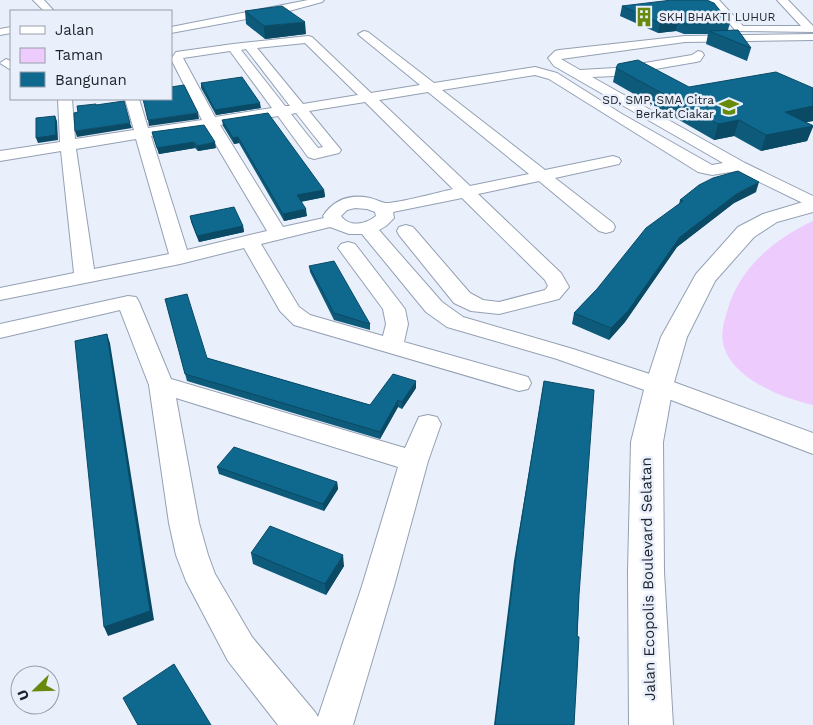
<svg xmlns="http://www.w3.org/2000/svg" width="813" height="725" font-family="'Work Sans',sans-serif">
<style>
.green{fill:#edcbfd}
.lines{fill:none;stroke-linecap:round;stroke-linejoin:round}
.minor-casing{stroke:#94a0b3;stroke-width:2}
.tertiary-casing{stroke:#94a0b3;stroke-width:2}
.minor{fill:#fff;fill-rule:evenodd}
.tertiary{fill:#fff;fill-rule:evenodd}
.wall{fill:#0d5a7b}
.shaded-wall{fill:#0a4a64}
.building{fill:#0f698f;stroke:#0a4a64}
.labels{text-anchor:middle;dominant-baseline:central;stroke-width:5;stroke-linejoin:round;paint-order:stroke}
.far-poi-label{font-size:12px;fill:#1e222a;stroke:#e9f0fc;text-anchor:start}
.street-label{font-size:15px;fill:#1e222a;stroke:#e9f0fc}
</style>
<rect width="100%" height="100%" fill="#e9f0fc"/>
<path class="green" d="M813,221V405C782,398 730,378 723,343C721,333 724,321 727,312C738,269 774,239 813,221Z"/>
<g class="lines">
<defs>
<path id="minor" d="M33,0H44L54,11H44Z
M308,0H324L322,2L289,11L171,33V27Z
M709,0H719L743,26H801L777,0H788L813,26V32L736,31Z
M11,27V33L0,35V29Z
M364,31L368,32L434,83L535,67L557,73L622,114L712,165L723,163L554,66L548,58L555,51L559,50L685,36L813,34V40L685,42L561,59L580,70L615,68L692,55L698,51L702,52L704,55L700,61L696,62L615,76L592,77L745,163L813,196V208L737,171L712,175L698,172L549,79L535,75L442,90L545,170L613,156L619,158L621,161L619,164L555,178L613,223L615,227L613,231L606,233L599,231L539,181L478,194L561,273L569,287L559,299L499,314L471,311L454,303L399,235L397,231L399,227L406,225L413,227L470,293L483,300L499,302L545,290L548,286L545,280L462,198L393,212L394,218L386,226L379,230L442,302L463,317L573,349L668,380L813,433V454L650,392L557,359L447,327L426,312L362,234H349L330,227L261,244L299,307L310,315L383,336L386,324L383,309L338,248L341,244L348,242L355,244L405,309L408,324L404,342L528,377L531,383L528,389L519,391L294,325L280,311L244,248L180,264L0,300V288L74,273L61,151L0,161V151L60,142L58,99H72L75,139L134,130L125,99H139L148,128L202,120L171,59L176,52L233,44L308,36L312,37L371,93L420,85L360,36L358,34ZM305,43L358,95L303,104L257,48ZM246,49L290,106H285L241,50ZM230,51L272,108L215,117L183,58ZM428,92L529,174L470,186L379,100ZM365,102L453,189C440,192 395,204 385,203C380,202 375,199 370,198C351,194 334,199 323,216L324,218L283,227L220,125L278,116L308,157L314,159L339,153L341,150L309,111ZM296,113L323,147L318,148L291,114ZM206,128L267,231L187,250L151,136ZM136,139L169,254L94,269L76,149ZM355,208L367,209L375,212L376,216C366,224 350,228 341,216L347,210Z
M6,59L11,61V70L0,63Z
M128,296L136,297L139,302L171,379L405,448L419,417L428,415L437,417L441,424L428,461L394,586L353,725H278L228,661L186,581L176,555L169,523L149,385L120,310L0,338V324ZM176,398L398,467L362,586L318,717L315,712L252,637L215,574L208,555L199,523Z"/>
<path id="tertiary" d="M813,199V212L777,222L754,237L715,281L687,337L673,386L663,442L664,572L673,725H629L628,572L631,442L645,386L661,337L696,274L738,227L763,214Z"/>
</defs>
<use href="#minor" class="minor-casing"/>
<use href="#tertiary" class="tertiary-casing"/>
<use href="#minor" class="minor"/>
<use href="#tertiary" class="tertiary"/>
</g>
<path class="wall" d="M622,6L730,23L728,30L751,48L747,61L706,44L708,34H684L676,31L658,33L620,16Z
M245,11L306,34L265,39L246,24Z
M616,68L689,87L813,88V121L806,122L813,125V127L807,141L761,151L734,136L714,140L613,82Z
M201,83L261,108L216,115L201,88Z
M222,120L324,190L325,197L301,202L307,216L284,221L239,143L234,144L223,126Z
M152,132L216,148L198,151L195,148L159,154Z
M756,192L734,203L677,247L625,322L609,340L572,324L574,313L679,204L680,200Z
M190,216L243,226L244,232L199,242L191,222Z
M309,266L370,324V330L334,320L310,272Z
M165,299L207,358L370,405L416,388L402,409L398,407L380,439L187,381Z
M544,381L579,595L574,725H494L514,561Z
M217,467L337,482L338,489L324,511L219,474Z
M251,553L344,566L326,595L253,564Z"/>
<path class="shaded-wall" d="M678,21L676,31L658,33L660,23Z
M305,22L306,34L265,39L264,26Z
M260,103L261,108L216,115L215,110Z
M813,106V121L779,127L785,112Z
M198,113L199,119L149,126L148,120Z
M55,116L57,121L58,140L38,143L36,138Z
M739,120L734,136L714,140L718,124Z
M130,123L132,128L77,137L75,131Z
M813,126L807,141L761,151L766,135Z
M238,137L239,143L234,144L233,138Z
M194,142L195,148L159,154L157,148Z
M215,142L216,148L198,151L197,146Z
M759,182L756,192L734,203L677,247L625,322L609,340L611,328L680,237L738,193Z
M324,190L325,197L298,202L297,195Z
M306,209L307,216L284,221L283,214Z
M243,226L244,232L199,242L197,236Z
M107,334L110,343L154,620L108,636L104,627Z
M416,381V388L402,409V402Z
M398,400V407L380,439V432Z
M337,482L338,489L324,511L323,504Z
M343,555L344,566L326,595L325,584Z"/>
<path class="building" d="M672,0H706L714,3L730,23L686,24L678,21L660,23L622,6Z
M282,6L305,22L264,26L245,11Z
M738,30L751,48L709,31Z
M638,60L689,87L776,72L813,88V106L785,112L813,126L766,135L739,120L718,124L616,68L618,64Z
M242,77L260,103L215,110L201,83Z
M184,85L198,113L148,120L143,99H171V87Z
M124,101L130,123L75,131L74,113L78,112L77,106L96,104V105Z
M268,113L324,190L297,195L306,209L283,214L238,137L233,138L222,120Z
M55,116L56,135L36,138V118Z
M204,125L215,142L197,146L194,142L157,148L152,132Z
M738,171L759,182L738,193L680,237L628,311L611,328L574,313L597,289L646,228L683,201L680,200L699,185L713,178Z
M234,207L243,226L197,236L190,216Z
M334,261L370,324L334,313L309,266Z
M187,294L207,358L370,405L393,374L416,381L402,402L398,400L380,432L185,374L165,299Z
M107,334L150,611L104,627L75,341Z
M544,381L594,390L579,595L577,636L579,637L574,725H495L517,548Z
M234,447L337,482L323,504L217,467Z
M270,526L343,555L325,584L251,553Z
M174,664L211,725H138L123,698Z"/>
<defs>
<symbol id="building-bare" viewBox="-9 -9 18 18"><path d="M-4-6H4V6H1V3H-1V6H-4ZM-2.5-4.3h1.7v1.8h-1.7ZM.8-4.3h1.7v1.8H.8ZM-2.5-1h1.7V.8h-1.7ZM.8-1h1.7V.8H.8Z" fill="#67890c" stroke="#e9f0fc" stroke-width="2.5" paint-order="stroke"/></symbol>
<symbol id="school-bare" viewBox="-9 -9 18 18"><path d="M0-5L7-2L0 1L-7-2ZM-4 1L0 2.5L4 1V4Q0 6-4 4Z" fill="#67890c" stroke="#e9f0fc" stroke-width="2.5" paint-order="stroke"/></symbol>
</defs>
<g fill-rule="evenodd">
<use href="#building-bare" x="630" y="3" width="28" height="28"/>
<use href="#school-bare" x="715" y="93" width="28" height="28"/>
</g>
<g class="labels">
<g class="far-poi-label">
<text x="659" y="17">SKH BHAKTI LUHUR</text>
<text x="714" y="100" text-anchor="end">SD, SMP, SMA Citra<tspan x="714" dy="14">Berkat Ciakar</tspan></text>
</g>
<g class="street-label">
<text transform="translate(648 579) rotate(-91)">Jalan Ecopolis Boulevard Selatan</text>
</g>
</g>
<rect x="10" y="10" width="162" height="90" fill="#e9f0fc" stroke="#989ea8"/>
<rect x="20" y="26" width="25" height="8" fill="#ffffff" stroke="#989ea8"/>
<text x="55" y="35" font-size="15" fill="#1e222a">Jalan</text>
<rect x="20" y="48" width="25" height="15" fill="#edcbfd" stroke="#989ea8"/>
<text x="55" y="60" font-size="15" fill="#1e222a">Taman</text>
<rect x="20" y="72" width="25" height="15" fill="#0f698f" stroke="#989ea8"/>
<text x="55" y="85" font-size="15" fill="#1e222a">Bangunan</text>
<g transform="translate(35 690) rotate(247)"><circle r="24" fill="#e9f0fc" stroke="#989ea8"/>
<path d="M0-4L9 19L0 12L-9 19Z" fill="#67890c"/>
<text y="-8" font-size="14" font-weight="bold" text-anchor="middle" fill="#1e222a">U</text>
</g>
</svg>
